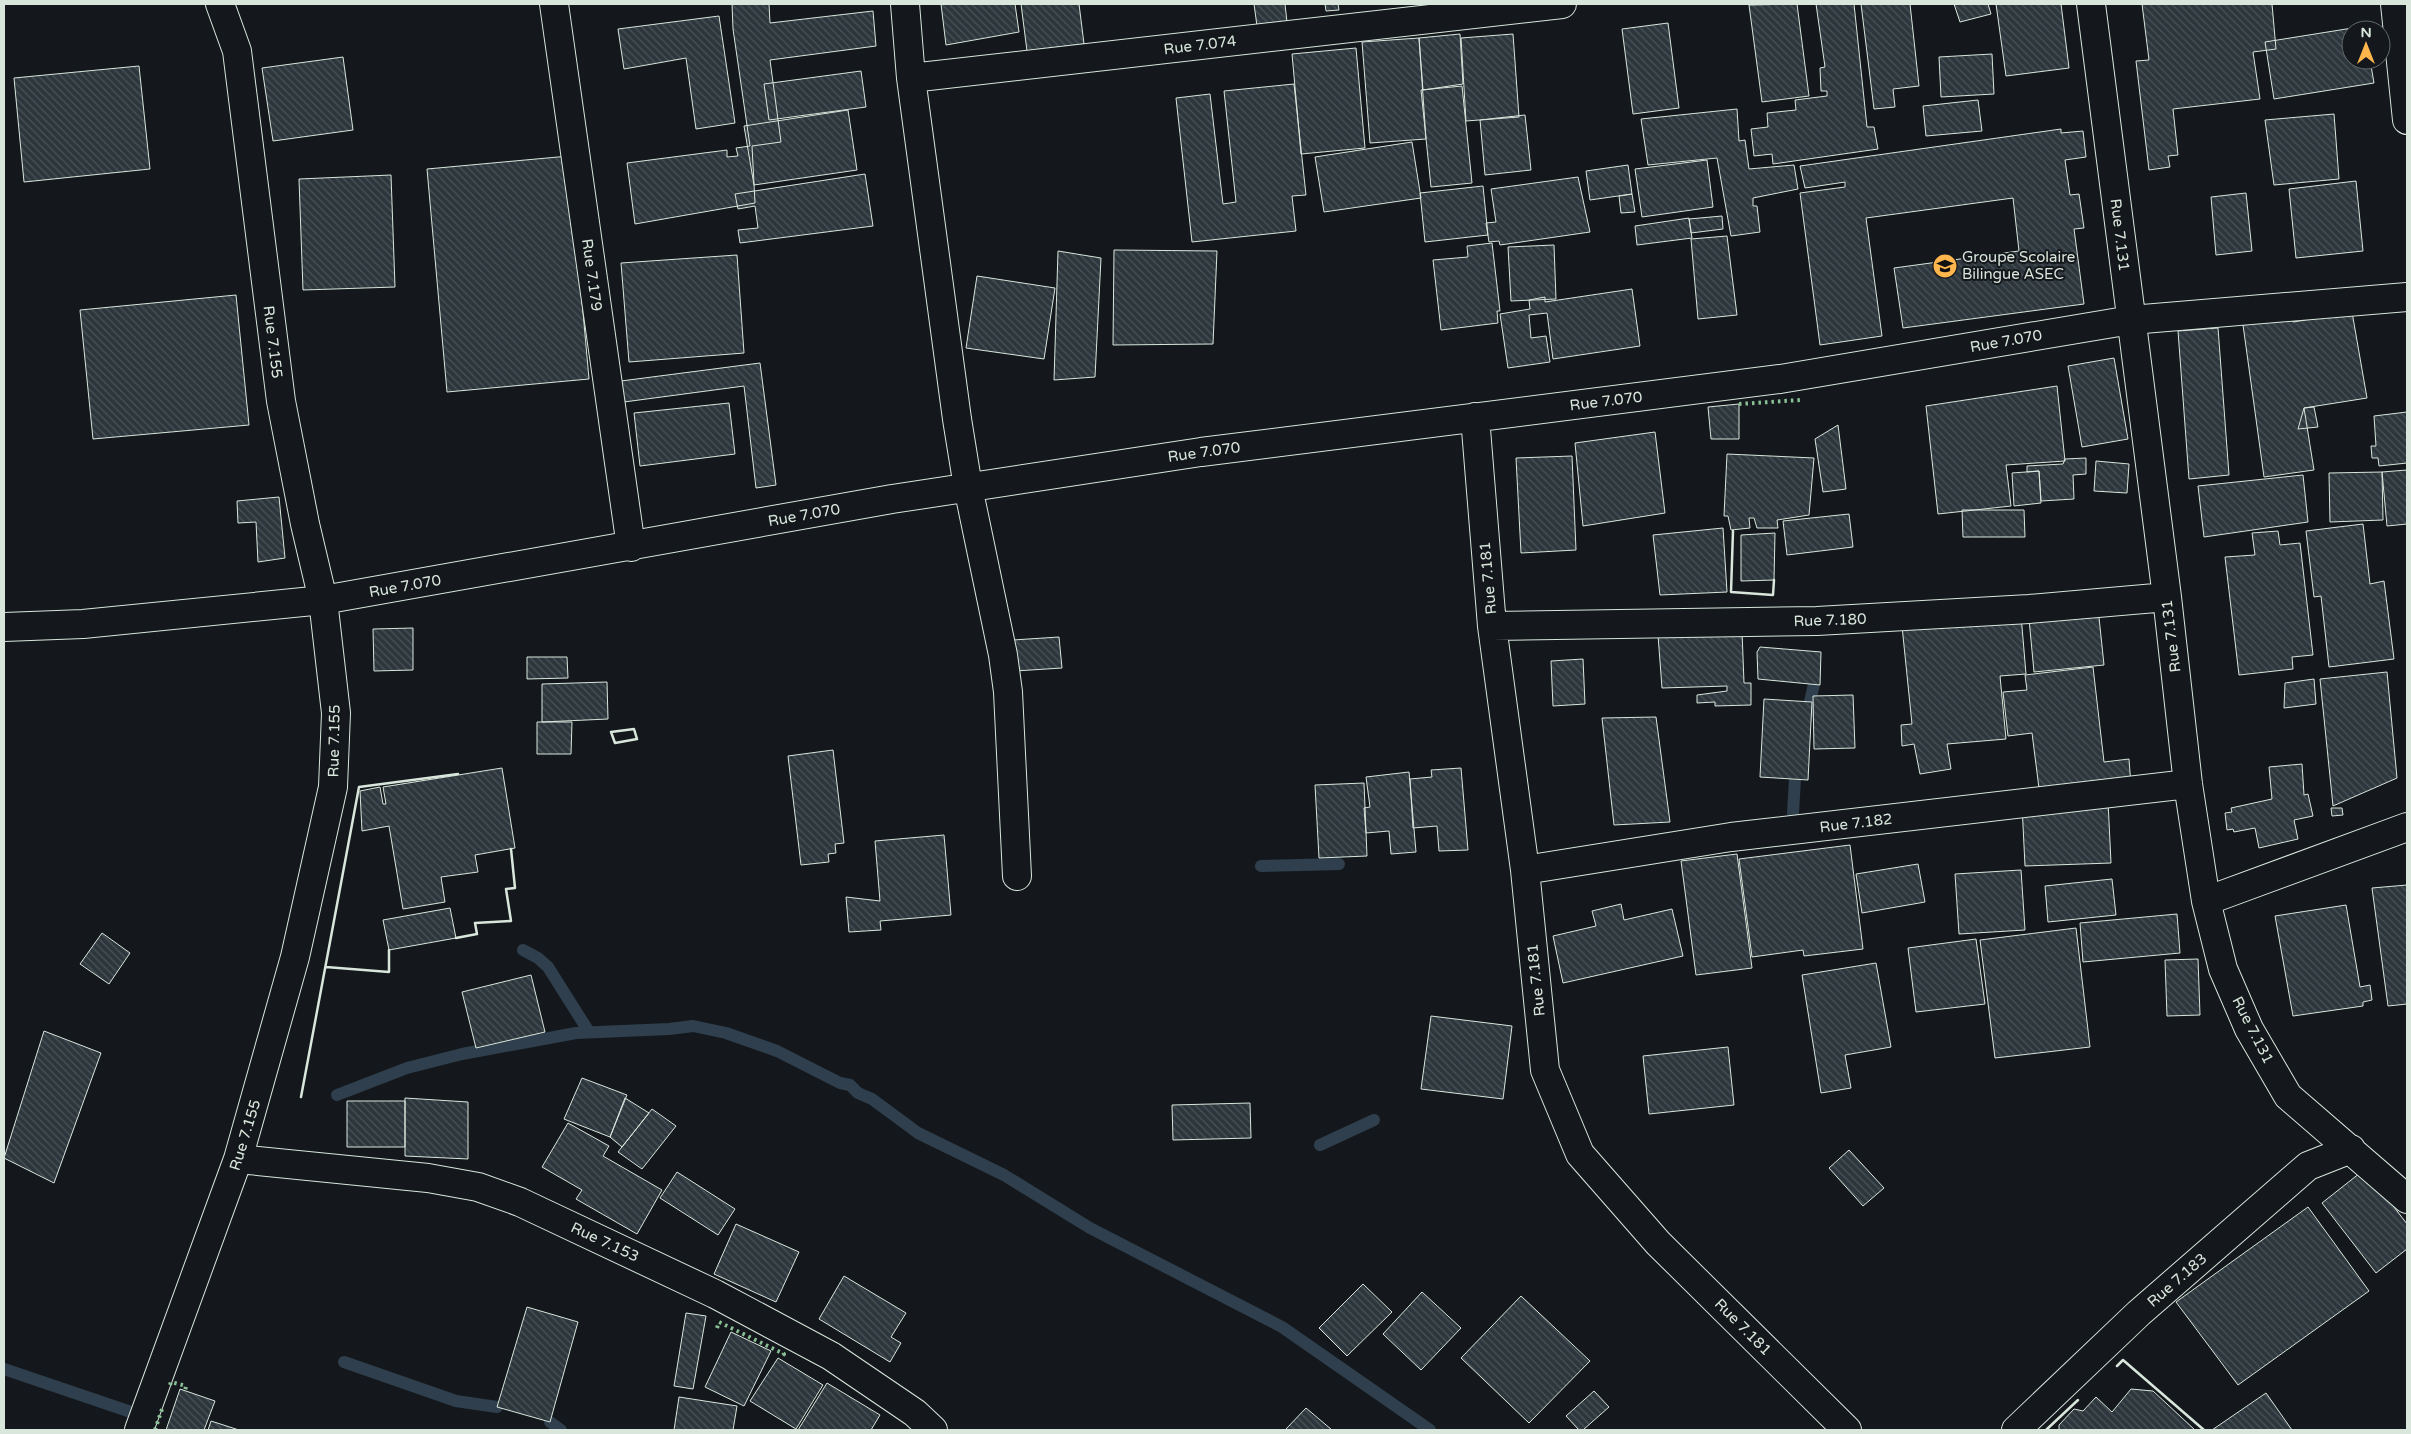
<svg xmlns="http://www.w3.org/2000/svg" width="2411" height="1434" font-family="'Varela Round',sans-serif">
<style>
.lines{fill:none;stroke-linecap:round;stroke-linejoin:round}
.stream{stroke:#2f3f4d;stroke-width:12}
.building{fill:url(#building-back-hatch);stroke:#d8e6dc}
.street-casing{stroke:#d8e6dc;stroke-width:30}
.street{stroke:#14181c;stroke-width:28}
.hedge{stroke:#8ac095;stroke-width:4;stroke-dasharray:2.5 4;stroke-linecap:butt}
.wall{stroke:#d8e6dc;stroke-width:2.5}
.labels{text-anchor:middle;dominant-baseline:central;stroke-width:4;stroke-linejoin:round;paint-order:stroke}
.street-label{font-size:15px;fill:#d8e6dc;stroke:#14181c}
.poi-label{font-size:15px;fill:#d8e6dc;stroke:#14181c;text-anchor:start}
</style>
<defs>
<pattern id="building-back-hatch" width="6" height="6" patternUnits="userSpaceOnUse" patternTransform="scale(1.25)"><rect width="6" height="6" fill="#2c363c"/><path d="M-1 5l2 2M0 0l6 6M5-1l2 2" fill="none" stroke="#4a5358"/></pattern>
</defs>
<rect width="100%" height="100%" fill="#14181c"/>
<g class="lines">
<path class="stream" d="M1806,719L1814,684
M1793,813L1796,762
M1261,866L1339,864
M523,950L538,958L548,967L589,1032
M337,1095L407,1068L462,1054L576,1033L669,1029L693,1026L726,1033L777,1051L840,1083L850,1085L858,1093L872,1099L918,1133L1004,1175L1090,1228L1282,1327L1430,1430
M1320,1145L1374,1120
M344,1362L456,1401L497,1407
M4,1369L131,1412
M550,1422L561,1430"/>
</g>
<path class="building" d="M732,4H769L770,23L873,11L876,46L770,60L781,142L752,146L755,203L635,224L627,163L727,150V157L738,156L736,148L750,146L733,29Z
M941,4H1015L1019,32L946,45Z
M1021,4H1079L1084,44L1027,51Z
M1254,4H1285L1287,22L1257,26Z
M1325,4H1338L1339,10L1326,11Z
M1797,4L1809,96L1762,102L1749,5Z
M1816,4H1854L1867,127H1874L1878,149L1773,164L1772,154L1754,156L1751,129L1768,127L1767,113L1796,110L1795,100L1827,96V91H1821L1820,68L1825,67Z
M1861,4H1910L1919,86L1893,89L1895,107L1874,109Z
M1954,4H1988L1991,14L1960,22Z
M1996,4H2061L2069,68L2006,76Z
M2142,4H2272L2276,49L2253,52L2260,99L2173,109L2178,155L2168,156L2170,167L2149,170L2136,61L2149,60Z
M719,16L735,123L696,129L686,58L624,69L618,29Z
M1668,23L1679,108L1633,114L1622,29Z
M2365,26V30H2351V60H2370L2374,83L2274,99L2265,42Z
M1460,34L1463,84L1423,90L1419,38Z
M1513,34L1519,117L1466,121L1461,38Z
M1419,38L1426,139L1370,143L1362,42Z
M1356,48L1365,148L1301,154L1292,54Z
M1992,54L1994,94L1941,97L1939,57Z
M343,57L353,130L273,141L262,68Z
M139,66L150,169L24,182L14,78Z
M861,71L866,107L769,120L764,84Z
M1294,84L1306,195L1292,196L1296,231L1192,242L1176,98L1210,94L1223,204L1236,202L1224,91Z
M1462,86L1472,183L1431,187L1421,90Z
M1978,100L1982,131L1926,136L1923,106Z
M1737,109L1739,141L1745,140L1749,169L1794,165L1798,189L1753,198V206H1757L1760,232L1731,236L1717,158L1648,165L1641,119Z
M848,110L857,170L754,185L744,126Z
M2334,114L2339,179L2274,185L2265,120Z
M1525,115L1531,170L1485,175L1480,120Z
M2061,129V133L2083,131L2086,157L2065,160L2070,195L2079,194L2084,228L2074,229L2084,304L1903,328L1894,268L2019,251L2013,198L1866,218L1882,336L1820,345L1800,193L1845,187V182L1805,188L1800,166Z
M1412,142L1421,198L1324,212L1315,157Z
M569,156L589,379L447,392L427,169Z
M1707,160L1713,207L1642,217L1635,169Z
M1628,165L1632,194L1590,200L1586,171Z
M865,174L873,226L740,243L738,230L758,228L755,206L738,209L735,194Z
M391,175L395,287L303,290L299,179Z
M1578,177L1590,232L1500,245L1499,241L1489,242L1486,223L1496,222L1491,189Z
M2356,181L2363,251L2296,258L2289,189Z
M1483,186L1488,235L1425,242L1420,193Z
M2246,193L2252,251L2216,255L2211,197Z
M1632,194L1635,212L1621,213L1619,196Z
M1722,216L1723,229L1691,233L1689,219Z
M1689,218L1692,238L1637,245L1635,226Z
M1727,236L1737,315L1698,319L1691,239Z
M1492,243L1500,311H1497L1498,323L1441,330L1433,260L1468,257L1467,246Z
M1554,245L1556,299L1511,301L1508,247Z
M1114,250L1217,251L1213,344L1113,345Z
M1058,251L1101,258L1095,377L1054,380Z
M737,255L744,353L629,362L621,263Z
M977,276L1055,288L1044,359L966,348Z
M1632,289L1640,346L1553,359L1547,313L1529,315L1531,338L1546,336L1550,362L1508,368L1500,314L1530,309L1529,300L1545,297V302Z
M236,295L249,425L93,439L80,310Z
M2352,312L2367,398L2304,408L2314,470L2264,477L2243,325L2292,317L2293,322Z
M2218,328L2229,475L2189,479L2178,331Z
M2114,358L2128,439L2082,447L2068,366Z
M760,363L776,485L756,488L744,386L624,402L621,381Z
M2057,386L2065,461L2006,465L2011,506L1938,514L1926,406Z
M729,403L735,454L640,466L634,413Z
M1739,404V439H1711L1708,407Z
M2314,407L2318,427L2298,429L2304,408Z
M2407,412V463L2379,466L2378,458H2372L2371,446H2376L2374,416Z
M1838,425L1846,489L1823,492L1815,439Z
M1655,432L1665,513L1583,526L1575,443Z
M1727,454L1814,458L1809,515L1777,520L1778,528H1757L1754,518H1749L1750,528L1731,530L1728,516H1724Z
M1572,456L1576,550L1521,553L1516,458Z
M2086,458V474L2073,475L2074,499L2041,501L2039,471L2027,472V466L2063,464L2065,459Z
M2096,461L2129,464L2127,493L2094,491Z
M2407,470V524L2387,526L2382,472Z
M2039,471L2041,503L2014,506L2012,473Z
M2382,472L2383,520L2330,522L2329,473Z
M2303,475L2308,522L2204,537L2198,486Z
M279,497L285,558L258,562L256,522L238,523L237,501Z
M1962,510H2024L2025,537H1963Z
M1849,514L1853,547L1787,555L1783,521Z
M2363,524L2370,584L2384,581L2394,659L2329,667L2321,596L2314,597L2306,531Z
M1723,528L1727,592L1660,595L1653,535Z
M2278,531L2280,545L2300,543L2313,655L2292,657L2293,669L2239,675L2225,557L2255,555L2252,533Z
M1775,533L1774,580L1741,581V535Z
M2098,608L2104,665L2034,672L2029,619Z
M2021,615L2026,674L2000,676L2006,739L1947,744L1951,769L1920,774L1914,744L1902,746L1901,725L1912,724L1902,626Z
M413,628V670L374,671L373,629Z
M1742,631L1744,683H1751V705L1715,706V702L1697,703V695L1727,691V686L1662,688L1658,635Z
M1059,637L1062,668L1015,671L1013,640Z
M1760,647L1821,652L1820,685L1758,679L1757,652Z
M527,657H567L568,678L527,679Z
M1583,659L1585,704L1553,706L1551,661Z
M2093,667L2104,762L2129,759L2131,786L2040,796L2032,733L2008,736L2003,692L2027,690L2025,675Z
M2387,672L2397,778L2333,806L2320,679Z
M2314,679L2316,704L2284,708L2285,683Z
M607,682L608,719L542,722V684Z
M1853,695L1855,748L1814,749L1813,696Z
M1764,699L1812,702L1808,780L1760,777Z
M1656,717L1670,822L1614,825L1602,718Z
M537,722H572L571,754H537Z
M833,750L844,843L835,844L836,853L828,854L829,862L801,865L788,756Z
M2302,764L2304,795L2308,794L2313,816L2294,820L2298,839L2259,848L2255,828L2234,832L2233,829L2227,830L2225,813L2232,812L2231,808L2272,799L2269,767Z
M502,768L515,848L475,855L478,872L441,877L445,902L403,909L389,826L362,831L360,791L380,787L383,804H386L383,787Z
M1461,768L1468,850L1439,851L1437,826L1413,828L1410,779L1432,777L1431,770Z
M1409,772L1416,852L1391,854L1389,831L1366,833L1364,808L1370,807L1366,777Z
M1364,783L1367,856L1319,858L1315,785Z
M2108,801L2111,863L2025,866L2022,805Z
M2331,808H2342L2343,815L2332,816Z
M944,835L951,915L880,921L881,930L849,932L846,897L880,901L875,841Z
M1850,845L1863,949L1804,956L1803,950L1752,957L1739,859Z
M1737,854L1752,968L1696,975L1681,861Z
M1918,864L1925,902L1862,913L1856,874Z
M2021,870L2025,930L1959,934L1955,874Z
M2112,879L2116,915L2048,922L2045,886Z
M2407,885V1004L2388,1006L2372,888Z
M1621,904L1624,920L1672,909L1683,956L1563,983L1553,936L1596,926L1592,911Z
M2346,905L2360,987L2370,985L2372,1000L2363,1002V1006L2293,1016L2275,916Z
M450,908L456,938L389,950L383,920Z
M2177,914L2180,953L2083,962L2080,923Z
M2076,928L2090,1047L1995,1058L1980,940Z
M102,933L130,953L109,984L80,964Z
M1976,939L1985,1004L1916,1012L1908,948Z
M2198,959L2200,1015L2167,1016L2165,960Z
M1876,963L1891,1047L1845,1055L1851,1088L1821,1093L1802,975Z
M531,975L545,1032L476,1048L462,992Z
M1431,1016L1512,1026L1503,1099L1421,1089Z
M44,1031L101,1053L54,1183L4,1158Z
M1728,1047L1734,1105L1649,1114L1643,1056Z
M582,1078L627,1095L610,1137L564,1119Z
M405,1098L468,1102V1159L405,1156Z
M625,1098L649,1113L622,1147L610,1137Z
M347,1101H405V1147H347Z
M1250,1103L1251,1138L1173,1140L1172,1105Z
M652,1109L676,1126L642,1169L618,1152Z
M568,1123L609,1146L603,1156L662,1190L637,1234L576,1199L582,1190L542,1167Z
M1849,1150L1884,1188L1863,1206L1829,1168Z
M2365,1169L2407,1224V1249L2376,1273L2322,1203Z
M677,1172L735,1209L718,1235L660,1198Z
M2308,1207L2369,1291L2238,1385L2176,1302Z
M736,1224L799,1252L776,1302L714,1274Z
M844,1276L906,1313L891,1337L901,1343L890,1362L819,1319Z
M1363,1284L1392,1312L1347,1356L1319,1328Z
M1422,1292L1461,1328L1421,1370L1383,1334Z
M1521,1296L1590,1361L1529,1423L1461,1358Z
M527,1307L578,1322L550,1422L497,1407Z
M686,1313L706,1316L693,1389L674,1386Z
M731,1332L771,1351L744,1406L705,1387Z
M778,1358L823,1385L796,1429L750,1401Z
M827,1383L880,1415L871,1430H798Z
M180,1389L215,1401L204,1430H166Z
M2131,1389L2153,1391L2195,1430H2059V1425L2074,1409L2083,1411L2096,1397L2112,1412Z
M1594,1391L1609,1407L1583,1430H1579L1566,1416Z
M2266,1393L2292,1430H2212Z
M679,1397L737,1406L733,1430H674Z
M1306,1408L1332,1430H1285Z
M211,1421L239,1430H208Z"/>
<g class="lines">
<defs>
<path id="street" d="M554,4L631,547
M905,4L911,78L1562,4
M2091,4L2167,597L2188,784L2206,901L2223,969L2249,1029L2288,1096L2407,1199
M2395,4L2407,120
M911,78L957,419L968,487L1003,655L1008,692L1017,876
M1475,417L1492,626L1525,870L1545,1070L1580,1154L1658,1243L1847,1430
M1492,626L1817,621L2029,609L2167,597
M4,627L83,624L323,600L892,499L1201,452L1780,379L2131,320L2407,297
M1525,870L1731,837L2188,784
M2206,901L2407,827
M238,1159L428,1178L478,1187L520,1202L715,1294L831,1356L915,1413L933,1430
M139,1430L238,1159L295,957L333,787L336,713L323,600L305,524L281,401L237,51L220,4
M2016,1430L2139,1313L2308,1166L2351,1149"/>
</defs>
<use href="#street" class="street-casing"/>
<use href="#street" class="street"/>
<path class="hedge" d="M1739,404L1800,400
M717,1328L719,1322L784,1354L781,1357
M170,1385L171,1382L186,1386L185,1391
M155,1430L163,1406"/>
<path class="wall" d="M1733,531L1731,592L1773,595L1774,580
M634,729L637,739L615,743L611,732Z
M456,938L477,934L475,923L511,921L506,889L515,888L511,849
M326,967L389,972V950
M301,1097L359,787L458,774
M2117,1366L2123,1360L2204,1430
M2046,1430L2078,1400"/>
</g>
<defs>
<symbol id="school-disc" viewBox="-11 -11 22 22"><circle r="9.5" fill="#ffb74d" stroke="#14181c"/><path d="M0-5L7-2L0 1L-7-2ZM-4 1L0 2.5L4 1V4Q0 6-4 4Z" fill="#111"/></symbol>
</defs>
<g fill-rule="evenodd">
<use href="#school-disc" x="1931" y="252" width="28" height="28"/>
</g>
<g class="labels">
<g class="street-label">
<text transform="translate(1200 45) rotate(-7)">Rue 7.074</text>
<text transform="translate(2120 235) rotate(83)">Rue 7.131</text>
<text transform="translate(592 275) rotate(82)">Rue 7.179</text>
<text transform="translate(2006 341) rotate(-10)">Rue 7.070</text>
<text transform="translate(273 342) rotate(83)">Rue 7.155</text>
<text transform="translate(1606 401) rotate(-7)">Rue 7.070</text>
<text transform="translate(1204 452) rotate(-8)">Rue 7.070</text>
<text transform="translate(804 515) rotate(-10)">Rue 7.070</text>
<text transform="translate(1488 578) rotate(-95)">Rue 7.181</text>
<text transform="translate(405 586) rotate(-10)">Rue 7.070</text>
<text transform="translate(1830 620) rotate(-2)">Rue 7.180</text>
<text transform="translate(2171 636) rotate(-97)">Rue 7.131</text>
<text transform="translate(334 741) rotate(-89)">Rue 7.155</text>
<text transform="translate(1856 823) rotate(-7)">Rue 7.182</text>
<text transform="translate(1536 980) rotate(-96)">Rue 7.181</text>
<text transform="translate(2253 1030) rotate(63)">Rue 7.131</text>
<text transform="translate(245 1135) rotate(-73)">Rue 7.155</text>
<text transform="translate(605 1242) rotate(25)">Rue 7.153</text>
<text transform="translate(2177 1280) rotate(-41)">Rue 7.183</text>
<text transform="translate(1743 1327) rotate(45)">Rue 7.181</text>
</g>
<g class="poi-label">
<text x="1962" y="257">Groupe Scolaire<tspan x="1962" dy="17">Bilingue ASEC</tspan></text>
</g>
</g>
<rect width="2411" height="1434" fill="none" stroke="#d8e6dc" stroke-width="10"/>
<g transform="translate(2366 45)"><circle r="24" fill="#14181c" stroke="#626a69"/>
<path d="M0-4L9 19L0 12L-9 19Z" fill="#ffb74d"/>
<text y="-8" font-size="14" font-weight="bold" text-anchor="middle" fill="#d8e6dc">N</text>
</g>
</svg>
